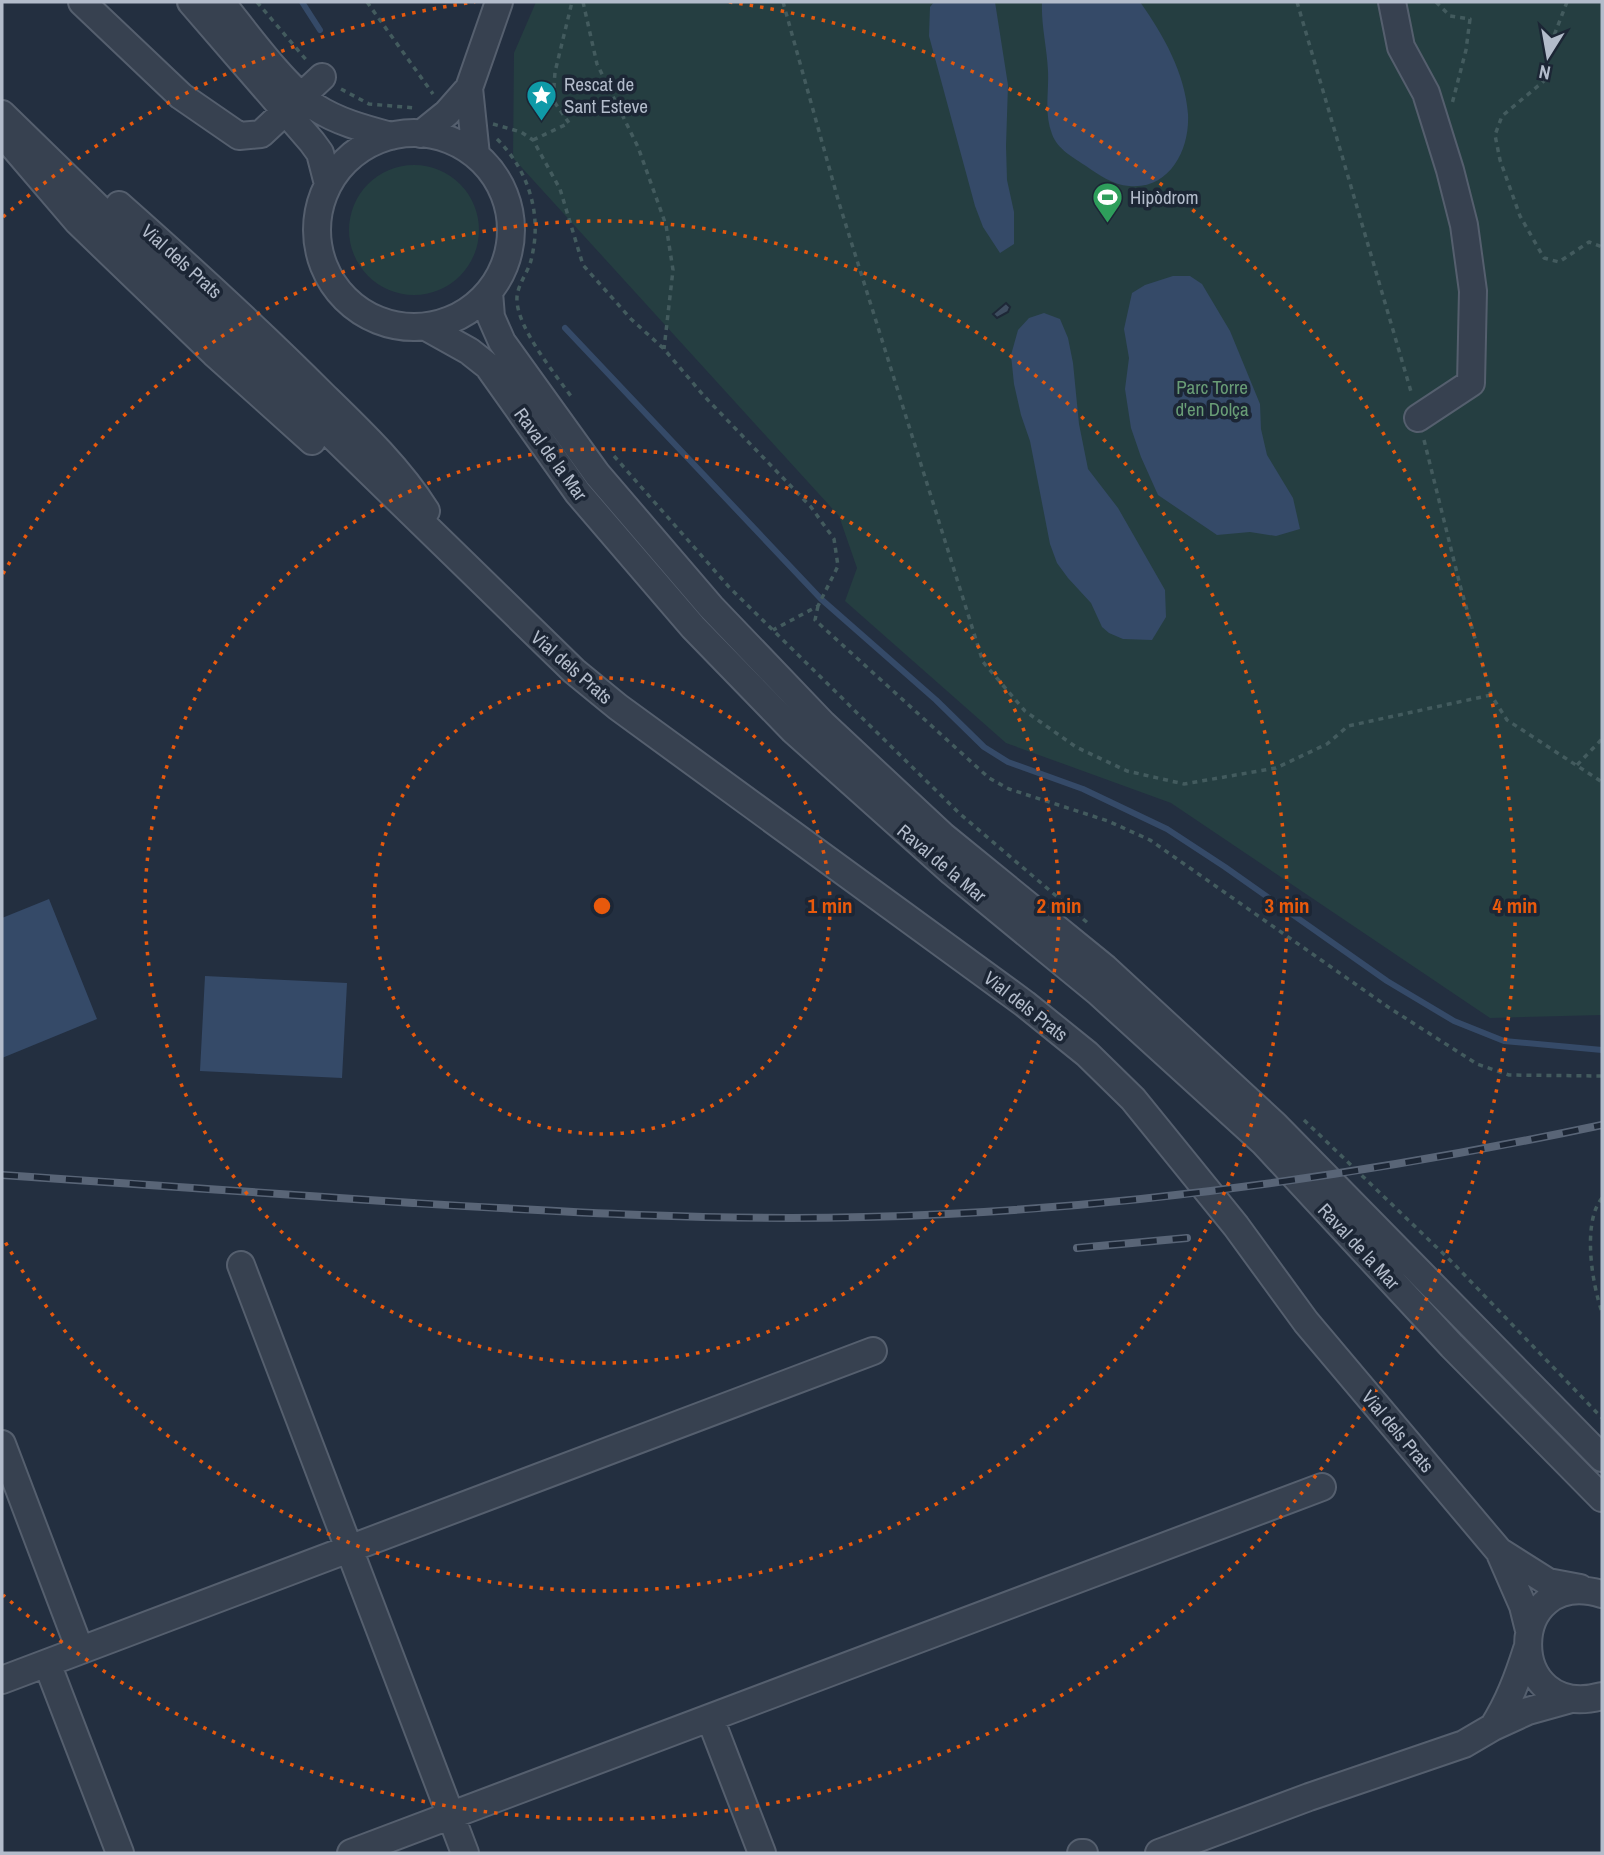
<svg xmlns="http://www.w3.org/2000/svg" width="1604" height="1855" font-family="'Archivo Narrow',sans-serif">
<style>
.green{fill:#253e41}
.water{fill:#354a68}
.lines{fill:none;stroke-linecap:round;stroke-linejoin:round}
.stream{stroke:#354a68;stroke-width:6}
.building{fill:#3e4d60;stroke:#1e2837;stroke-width:2}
.minor-casing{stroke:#555f6e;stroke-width:30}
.path{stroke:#435b5e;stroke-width:3.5;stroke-dasharray:5 5;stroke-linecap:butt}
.minor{stroke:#374150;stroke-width:26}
.rail-casing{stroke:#596577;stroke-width:8}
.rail{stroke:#1c2635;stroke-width:5;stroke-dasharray:16;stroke-linecap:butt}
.ring{fill:none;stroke:#e8590c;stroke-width:3.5;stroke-dasharray:3.5 7}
.labels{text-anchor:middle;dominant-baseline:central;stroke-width:7;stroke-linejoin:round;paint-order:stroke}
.poi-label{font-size:19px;fill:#b3bccb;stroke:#1c2635;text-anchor:start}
.street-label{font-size:19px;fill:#b3bccb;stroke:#1c2635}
.park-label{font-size:19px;fill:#699d76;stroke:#1c2635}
.centre{fill:#e8590c;stroke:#1c2635;stroke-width:3.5}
.ring-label{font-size:21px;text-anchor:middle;font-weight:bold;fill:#e8590c;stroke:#1c2635;stroke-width:7;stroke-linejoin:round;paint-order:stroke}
</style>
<rect width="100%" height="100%" fill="#232f40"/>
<path class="green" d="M536,2H1602V1015L1490,1018L1171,803L1006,743L845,601L857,568L839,516L513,158L514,53Z
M349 230a65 65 0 1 1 130 0a65 65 0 1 1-130 0Z"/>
<path class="water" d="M934,2H995L1008,85L1006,146L1007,180L1014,212V244L1000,253L983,227L975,206L929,36L930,7Z
M1042,2H1140C1163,34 1185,73 1188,114C1190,149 1170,190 1129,186C1113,185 1099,175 1086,166C1074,158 1057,149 1052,134C1044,113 1049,93 1048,71C1047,48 1041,25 1042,2Z
M1173,276H1190L1202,284L1230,331L1260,404L1261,429L1267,455L1293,498L1300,529L1276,536L1250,532L1217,535L1158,495L1141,457L1131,428L1125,389L1129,358L1124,329L1132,293L1145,285Z
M1044,313L1060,319L1068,338L1073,363L1079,424L1088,469L1118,508L1165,590L1166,617L1152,640L1123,639L1109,633L1102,627L1091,603L1068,578L1057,563L1050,544L1030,441L1021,415L1014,384L1011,355L1018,330L1029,318Z
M49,899L97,1019L2,1058V918Z
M205,976L347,983L342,1078L200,1071Z"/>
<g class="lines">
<path class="stream" d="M302,2L320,30
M565,328L821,599L936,700L984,747L1008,762L1083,789L1167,829L1225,867L1387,981L1454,1021L1504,1041L1602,1050"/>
</g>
<path class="building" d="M1006,303L1010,307L1008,312L997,318L993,314Z"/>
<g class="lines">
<defs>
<path id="minor" d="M82,2L181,96L239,136L261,134L322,77
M191,2L312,142L320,153L328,184
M221,2C246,33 283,85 315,107C338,122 365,129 391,136
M1392,2L1401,47L1426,93L1450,170L1464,225L1473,291L1471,383L1418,418
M469,88L476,155
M2,114L574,671L618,707L1025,1004L1087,1054L1133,1099L1236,1226L1306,1322L1499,1551
M317 230a97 97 0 1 1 194 0a97 97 0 1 1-194 0Z
M421,134L447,113L469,88L499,2
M7,139L78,222L214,353L312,441
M119,205C189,267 257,329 323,395C359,430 399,468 426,511
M489,292L491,317L502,342L597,474L711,607L823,724L943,836L1105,968L1275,1125L1602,1458
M426,327L469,351L488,366L578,493L693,627L793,730L952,872L1098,992L1264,1143L1452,1346L1602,1498
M241,1265L465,1853
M2,1444L80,1650
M1602,1594C1504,1565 1503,1723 1602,1696
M1529,1630L1523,1606L1499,1551L1548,1582L1580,1588
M1527,1649C1518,1677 1509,1702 1493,1727L1528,1711L1571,1699
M47,1663L120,1853
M2,1680L873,1351
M710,1718L762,1853
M351,1853L1322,1487
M1081,1853H1084
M1159,1853L1309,1797L1464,1744L1493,1727"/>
</defs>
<use href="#minor" class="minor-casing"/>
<path class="path" d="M257,2L308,62
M367,2L433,94
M583,2L597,64L638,147L666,225L673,270L664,349
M783,2L839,203L983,662L1025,711L1076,747L1127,771L1184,784L1276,768L1327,744L1348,726L1491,695
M1297,2L1412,395
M1436,2L1450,16L1470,19L1466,50L1452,104
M1567,2L1550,46L1544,81L1502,116L1495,135L1500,160L1520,216L1544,258L1559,262L1589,242L1602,247
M341,89L369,104L416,108
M493,124L521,132L533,140L560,189L583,265L631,319L664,349L704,396L811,507L834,539L838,566L818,606L773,630
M497,139C528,170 542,213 532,256C530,270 518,283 517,297C515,326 556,375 573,399
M533,140L569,123L553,100L555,72L572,2
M1424,440L1460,585L1491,695L1507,720L1602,782
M614,456L729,587L959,813L1089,924
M818,606L815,620L989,778L1009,789L1108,821L1150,840L1388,1007L1477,1064L1509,1075L1602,1076
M1577,765L1602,739
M1304,1120L1453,1263L1602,1418
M1602,1198C1582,1222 1592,1284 1602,1312"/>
<use href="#minor" class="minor"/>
<defs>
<path id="rail" d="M2,1175C139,1184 276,1194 413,1203C564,1212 714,1221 865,1217C1113,1211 1360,1176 1602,1125
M1077,1248L1187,1238"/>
</defs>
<use href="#rail" class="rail-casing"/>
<use href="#rail" class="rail"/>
</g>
<g class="ring">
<circle cx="602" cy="906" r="228"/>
<circle cx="602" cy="906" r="457"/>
<path d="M3 574A685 685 0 1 1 3 1238"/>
<path d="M3 217A913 913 0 0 1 475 2M729 2A913 913 0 1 1 3 1595"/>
</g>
<defs>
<symbol id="sight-pin" viewBox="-11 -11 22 30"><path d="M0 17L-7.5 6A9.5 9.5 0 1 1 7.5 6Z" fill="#0f9aa8" stroke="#1c2635"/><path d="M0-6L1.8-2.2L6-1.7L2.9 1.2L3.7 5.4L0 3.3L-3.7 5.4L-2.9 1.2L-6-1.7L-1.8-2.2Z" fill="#fff"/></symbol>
<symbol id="stadium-pin" viewBox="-11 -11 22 30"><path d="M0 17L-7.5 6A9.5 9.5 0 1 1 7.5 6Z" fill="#2e9e5b" stroke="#1c2635"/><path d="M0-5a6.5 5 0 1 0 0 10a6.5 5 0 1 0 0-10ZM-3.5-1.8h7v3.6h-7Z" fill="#fff"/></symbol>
</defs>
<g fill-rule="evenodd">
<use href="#sight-pin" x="524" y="78" width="35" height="47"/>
<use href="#stadium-pin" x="1090" y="180" width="35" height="47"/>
</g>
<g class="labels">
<g class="poi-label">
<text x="564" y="84">Rescat de<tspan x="564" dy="22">Sant Esteve</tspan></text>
<text x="1130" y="197">Hipòdrom</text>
</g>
<g class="street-label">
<text transform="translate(182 261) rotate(42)">Vial dels Prats</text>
<text transform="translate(551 454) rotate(54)">Raval de la Mar</text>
<text transform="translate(572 667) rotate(41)">Vial dels Prats</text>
<text transform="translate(942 863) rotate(40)">Raval de la Mar</text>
<text transform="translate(1026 1006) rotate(38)">Vial dels Prats</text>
<text transform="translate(1359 1246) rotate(47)">Raval de la Mar</text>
<text transform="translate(1398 1431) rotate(50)">Vial dels Prats</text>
</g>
<g class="park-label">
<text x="1212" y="387">Parc Torre<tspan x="1212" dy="22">d'en Dolça</tspan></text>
</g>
</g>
<circle cx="602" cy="906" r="10" class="centre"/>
<g class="ring-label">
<text x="830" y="913">1 min</text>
<text x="1059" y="913">2 min</text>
<text x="1287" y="913">3 min</text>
<text x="1515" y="913">4 min</text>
</g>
<rect width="1604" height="1855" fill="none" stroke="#b3bccb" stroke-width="7"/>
<g transform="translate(1548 56) rotate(191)" stroke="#1c2635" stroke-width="5" paint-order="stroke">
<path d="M0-5L12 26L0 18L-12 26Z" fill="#b3bccb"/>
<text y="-10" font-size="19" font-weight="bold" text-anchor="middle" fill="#b3bccb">N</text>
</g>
</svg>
